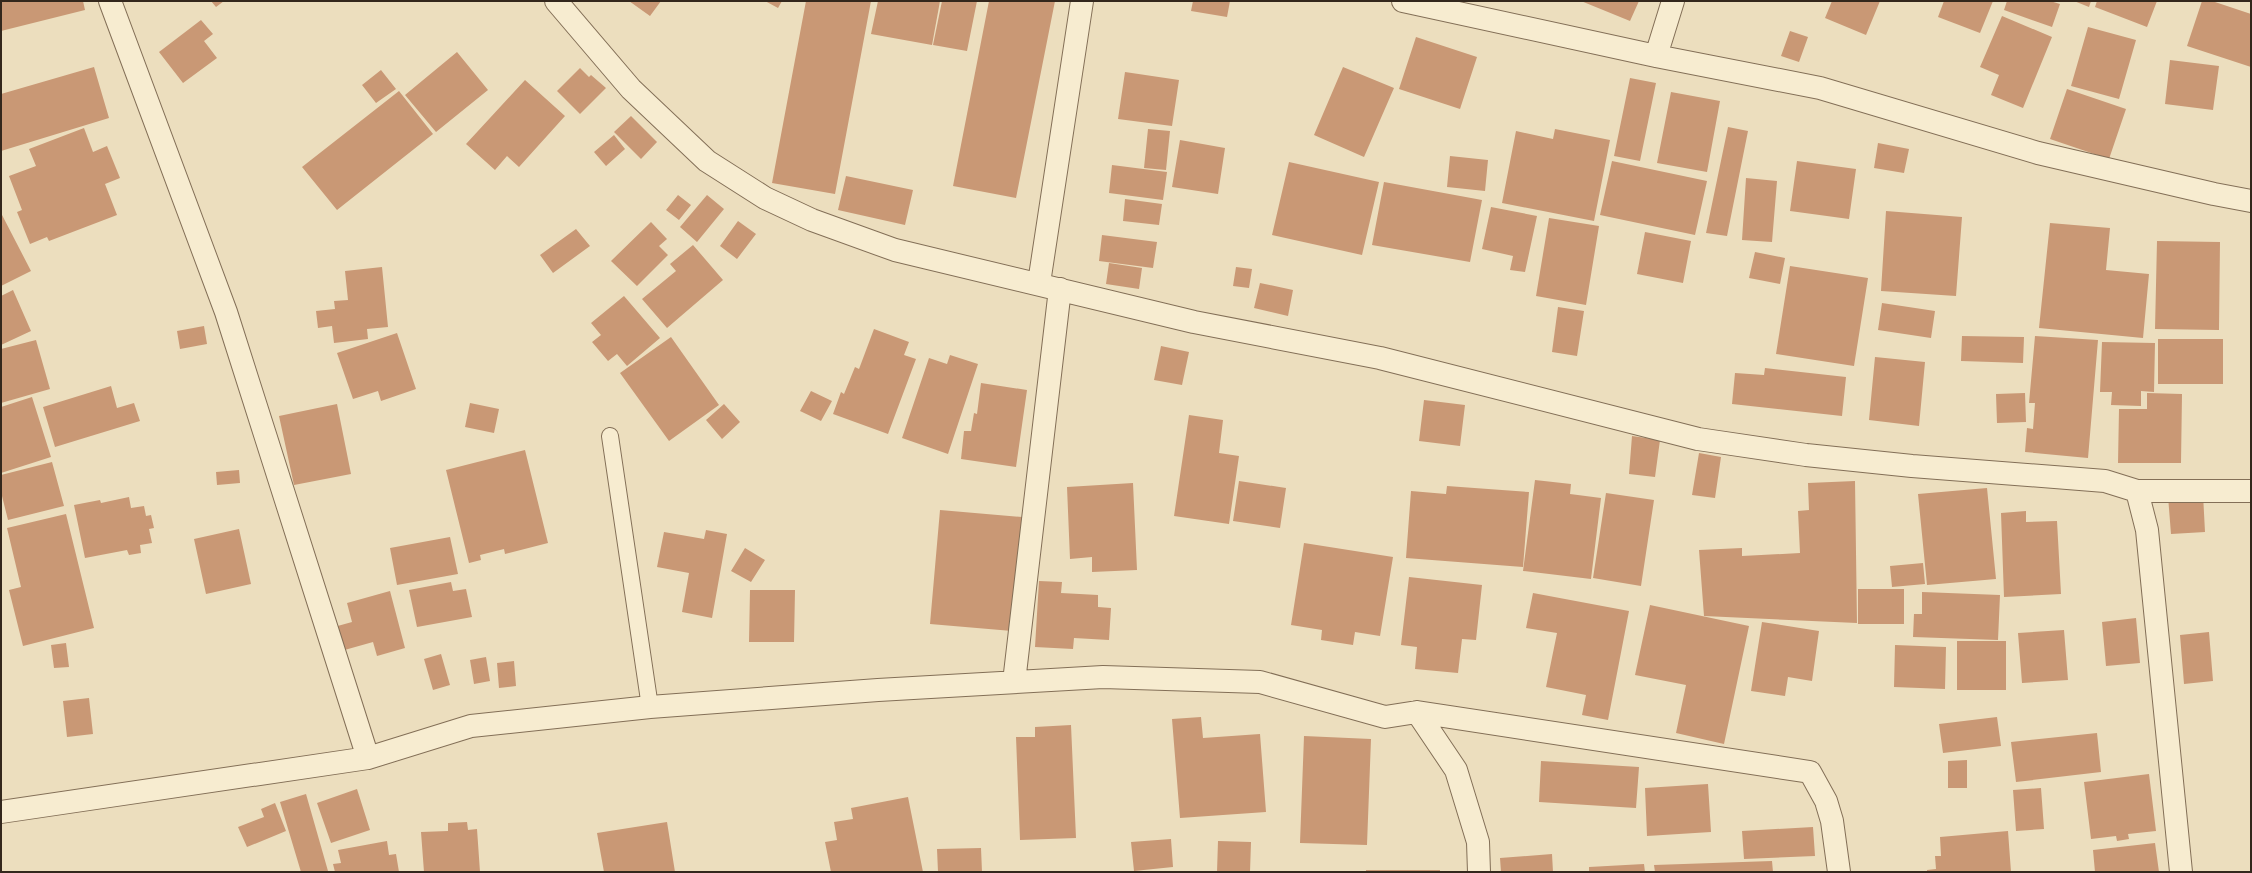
<svg xmlns="http://www.w3.org/2000/svg" width="2252" height="873" font-family="Merriweather,serif">
<style>
.building{fill:#c99875}
.lines{fill:none;stroke-linecap:round;stroke-linejoin:round}
.service-casing{stroke:#836f57;stroke-width:18}
.minor-casing{stroke:#836f57;stroke-width:24}
.service{stroke:#f7ecd0;stroke-width:16}
.minor{stroke:#f7ecd0;stroke-width:22}
</style>
<rect width="100%" height="100%" fill="#ecdebe"/>
<path class="building" d="M1,1H83L85,10L1,31Z
M211,1H224L216,7Z
M629,1H661L650,16Z
M765,1H782L778,8Z
M806,1H871L835,194L772,183Z
M878,1H940L932,45L871,34Z
M942,1H977L967,51L933,45Z
M989,1H1055L1016,198L953,186Z
M1193,1H1230L1227,17L1191,11Z
M1581,1H1639L1630,21Z
M1832,1H1880L1866,35L1825,18Z
M1944,1H1993L1980,33L1938,17Z
M2007,1H2050L2060,4L2052,27L2004,10Z
M2074,1H2091L2089,7Z
M2097,1H2157L2147,27L2095,7Z
M2202,1H2212L2251,14V67L2187,46Z
M2002,16L2052,37L2023,108L1991,95L1999,75L1980,67Z
M201,20L213,34L204,41L217,58L183,83L159,52Z
M2088,27L2136,40L2119,99L2071,86Z
M1790,31L1808,37L1799,62L1781,56Z
M1416,37L1477,57L1460,109L1399,89Z
M457,52L488,90L436,132L405,95Z
M2170,60L2219,66L2213,110L2165,104Z
M94,67L109,118L1,151V94Z
M1343,67L1394,88L1364,157L1314,135Z
M580,68L589,77L591,75L606,88L580,114L557,91Z
M381,70L396,89L376,103L362,85Z
M1125,72L1179,80L1172,126L1118,119Z
M1630,78L1656,83L1640,161L1614,156Z
M525,80L565,116L519,167L507,156L495,170L466,144Z
M2067,89L2126,109L2109,159L2050,139Z
M399,91L433,134L337,210L302,167Z
M1671,92L1720,101L1707,172L1657,163Z
M631,116L657,142L641,159L614,132Z
M1728,127L1748,131L1727,236L1706,233Z
M84,128L93,152L107,146L120,178L105,184L117,215L49,241L47,237L30,244L17,212L22,210L9,176L36,166L29,149Z
M1148,129L1170,131L1166,170L1144,168Z
M1555,129L1610,140L1594,221L1502,203L1516,131L1553,139Z
M614,135L625,149L606,166L594,152Z
M1180,140L1225,148L1218,194L1172,187Z
M1878,143L1909,149L1904,173L1874,168Z
M1450,156L1488,160L1485,191L1447,187Z
M1612,161L1707,181L1695,235L1600,215Z
M1797,161L1856,169L1849,219L1790,211Z
M1289,162L1379,182L1362,255L1272,235Z
M1112,165L1167,172L1163,200L1109,193Z
M846,176L913,190L905,225L838,210Z
M1746,178L1777,181L1772,242L1742,240Z
M1384,182L1482,200L1470,262L1372,245Z
M678,195L691,205L679,220L666,210Z
M707,195L724,209L697,242L680,227Z
M1125,199L1162,204L1159,225L1123,221Z
M1491,207L1537,216L1525,272L1510,270L1513,256L1482,249Z
M1886,211L1962,217L1956,296L1881,291Z
M1,213L31,271L1,286Z
M1549,218L1599,226L1586,305L1536,296Z
M738,221L756,234L737,259L720,246Z
M651,222L667,239L659,246L668,255L637,286L611,261Z
M2050,223L2110,228L2106,270L2149,274L2143,338L2039,328Z
M576,229L590,246L553,273L540,255Z
M1645,232L1691,241L1683,283L1637,274Z
M1102,235L1157,242L1153,268L1099,261Z
M2157,241L2220,242L2219,330L2155,329Z
M693,245L723,280L667,328L642,299L676,271L670,264Z
M1755,252L1785,258L1780,284L1749,278Z
M1109,263L1142,268L1139,289L1106,284Z
M1790,266L1868,278L1854,366L1776,354Z
M382,267L388,327L367,329L368,339L334,343L332,326L318,328L316,311L335,309L334,301L348,300L345,271Z
M1236,267L1252,269L1249,288L1233,286Z
M1260,283L1293,290L1288,316L1254,308Z
M13,290L31,331L1,345V296Z
M624,296L660,338L627,366L617,354L608,361L592,342L601,335L591,323Z
M1882,303L1935,311L1931,338L1878,330Z
M1558,307L1584,311L1577,356L1552,352Z
M204,326L207,344L180,349L177,331Z
M874,329L909,342L904,355L916,359L888,434L833,414L841,392L844,394L855,367L859,369Z
M397,333L416,389L381,401L378,391L353,399L337,353Z
M1962,336L2024,337L2023,363L1961,361Z
M2035,336L2098,340L2088,458L2025,452L2027,428L2033,429L2035,403H2029Z
M671,337L719,405L669,441L620,373Z
M2158,339H2223V384H2158Z
M36,340L50,389L1,403V349Z
M2102,342L2155,343L2154,392L2141,391V406L2111,405L2112,392H2100Z
M1161,346L1189,352L1182,385L1154,380Z
M950,355L978,364L948,454L902,438L929,358L947,364Z
M1875,357L1925,362L1919,426L1869,420Z
M1765,368L1846,377L1842,416L1732,404L1735,373L1764,375Z
M981,383L1027,390L1016,467L961,459L964,431H971L974,413L977,414Z
M111,386L117,408L134,403L140,421L55,447L43,407Z
M811,391L832,401L821,421L800,411Z
M2025,393L2026,422L1997,423L1996,394Z
M2147,393L2182,394L2181,463H2118L2119,409H2147Z
M32,397L51,457L1,473V407Z
M1424,400L1465,405L1460,446L1419,441Z
M470,403L499,409L494,433L465,427Z
M337,404L351,474L294,485L279,416Z
M724,404L740,422L722,439L706,420Z
M1189,415L1223,420L1219,453L1239,456L1229,524L1174,516Z
M1632,436L1660,440L1655,477L1629,474Z
M525,450L548,543L505,554L504,549L480,555L481,560L469,563L446,470Z
M1699,453L1721,457L1715,498L1692,495Z
M52,462L64,506L8,520L1,492V475Z
M239,470L240,483L217,485L216,472Z
M1535,480L1571,484L1570,494L1601,498L1591,579L1523,571Z
M1239,481L1286,488L1280,528L1233,521Z
M1855,481L1857,623L1704,616L1699,550L1742,548V556L1800,553L1798,511L1809,510L1808,483Z
M1133,483L1137,570L1092,572V557L1070,559L1067,487Z
M1447,486L1529,492L1523,567L1406,558L1411,491L1446,494Z
M1987,488L1996,579L1927,585L1918,494Z
M1606,493L1654,500L1641,586L1593,578Z
M2203,494L2205,532L2171,534L2168,496Z
M129,497L131,508L144,506L146,516L151,515L154,528L149,529L152,543L140,545L141,553L129,555L127,550L85,558L74,505L100,500L101,503Z
M940,510L1022,517L1012,631L930,624Z
M2026,511V522L2057,521L2061,594L2004,597L2001,513Z
M66,514L94,628L23,646L9,590L21,587L7,528Z
M239,529L251,584L206,594L194,539Z
M706,530L727,534L712,618L682,612L689,573L657,567L664,532L704,539Z
M450,537L458,574L397,585L390,548Z
M1304,543L1393,557L1380,636L1355,632L1353,645L1321,640L1322,630L1291,625Z
M745,548L765,560L751,582L731,571Z
M1923,563L1925,584L1892,587L1890,566Z
M1409,577L1482,585L1476,640L1462,639L1458,673L1415,669L1417,647L1401,645Z
M1039,581L1062,582L1061,593L1098,595V607L1111,608L1109,640L1074,638L1073,649L1035,647Z
M451,582L453,591L466,589L472,617L417,627L409,590Z
M1858,589H1904V624H1858Z
M750,590H795L794,642H749Z
M390,591L405,648L377,656L373,642L341,651L334,627L352,622L347,603Z
M1922,592L2000,595L1998,640L1913,637L1914,614H1922Z
M1533,593L1629,611L1608,720L1582,715L1586,695L1546,687L1557,633L1526,628Z
M1650,605L1749,626L1724,744L1676,733L1686,685L1635,675Z
M2136,618L2140,663L2106,666L2102,622Z
M1762,622L1819,631L1812,681L1788,677L1785,696L1751,691Z
M2064,630L2068,680L2022,683L2018,633Z
M2209,632L2213,681L2184,684L2180,635Z
M1957,641H2006V690H1957Z
M66,643L69,667L54,668L51,645Z
M1895,645L1946,647L1945,689L1894,687Z
M441,654L450,685L433,690L424,659Z
M486,657L490,681L474,684L470,660Z
M514,661L516,686L499,688L497,663Z
M89,698L93,734L67,737L63,701Z
M1201,717L1203,738L1260,734L1266,812L1180,818L1172,719Z
M1997,717L2001,746L1943,753L1939,724Z
M1071,725L1076,838L1020,840L1016,737H1035V727Z
M2097,733L2101,772L2016,782L2011,742Z
M1304,736L1371,739L1367,845L1300,843Z
M1967,760V788H1948V761Z
M1541,761L1639,767L1636,808L1539,802Z
M2149,774L2156,831L2128,834L2129,839L2117,841L2116,836L2091,839L2084,782Z
M1708,784L1711,832L1647,836L1645,788Z
M2041,788L2044,829L2016,831L2013,790Z
M357,789L370,830L331,843L317,803Z
M306,794L328,871L323,872H301L280,802Z
M908,797L923,872H831L825,842L837,840L834,822L853,819L851,808Z
M275,803L286,831L247,847L238,827L264,817L261,809Z
M467,822L468,830L477,829L480,872H424L421,832L448,831V823Z
M667,822L675,872H604L597,833Z
M1813,827L1815,856L1744,859L1742,831Z
M2008,831L2011,872H1927V870L1936,869L1935,856H1941L1940,837Z
M1171,839L1173,867L1134,871L1131,842Z
M387,841L389,855L396,854L399,872H335L333,864L341,863L338,850Z
M1218,841L1251,842L1250,872H1217Z
M2155,843L2159,872H2095L2093,850Z
M981,848L982,872H938L937,849Z
M1552,854L1553,872H1501L1500,858Z
M1772,861L1773,872H1655L1654,865Z
M1644,864L1645,872H1589V867Z
M1366,870H1440V872H1366Z"/>
<g class="lines">
<defs>
<path id="service" d="M610,436L650,707"/>
<path id="minor" d="M110,1L226,312L368,758
M556,1L631,89L707,161L765,198L812,220L895,250L1194,322L1380,358L1698,439L1806,455L1912,466L2105,481L2137,491H2251
M1403,1L1656,56L1820,88L2038,153L2214,194L2251,201
M1656,56L1673,1
M1039,283L1082,1
M2137,491L2147,530L2181,872
M1014,682L1060,289
M1417,712L1456,770L1478,842L1479,872
M1,812L368,758L471,726L650,707L878,690L1103,677L1260,682L1385,717L1417,712L1810,772L1826,801L1832,821L1839,872"/>
</defs>
<use href="#service" class="service-casing"/>
<use href="#minor" class="minor-casing"/>
<use href="#service" class="service"/>
<use href="#minor" class="minor"/>
</g>
<rect width="2252" height="873" fill="none" stroke="#33271c" stroke-width="4"/>
</svg>
